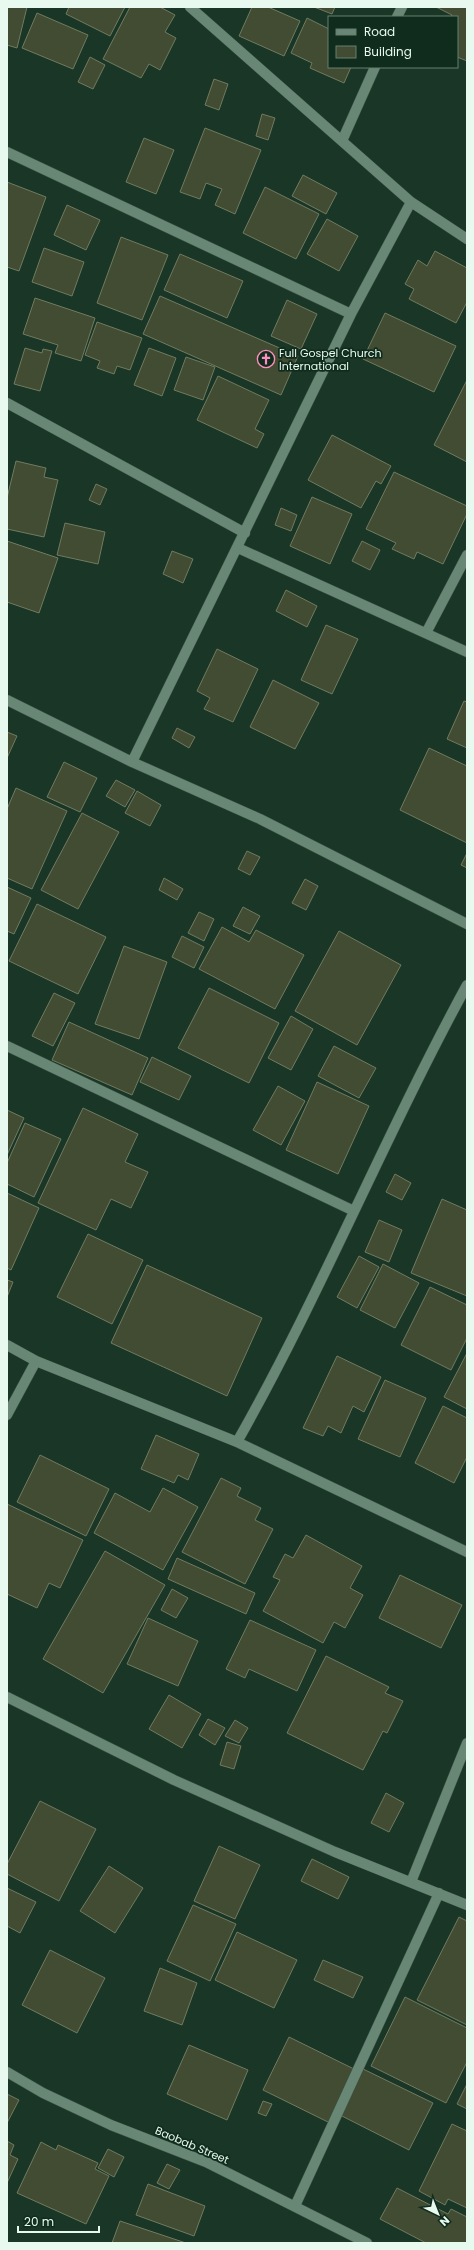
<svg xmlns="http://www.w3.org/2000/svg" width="474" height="2250" font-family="Poppins,sans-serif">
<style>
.building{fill:#424c32;stroke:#707b5f}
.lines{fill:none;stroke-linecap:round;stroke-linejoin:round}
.minor-casing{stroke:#395245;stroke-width:11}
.minor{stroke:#698775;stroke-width:10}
.labels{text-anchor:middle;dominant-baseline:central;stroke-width:3.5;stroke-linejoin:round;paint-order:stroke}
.poi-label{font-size:11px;fill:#e8f9ef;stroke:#0f2c1d;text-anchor:start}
.street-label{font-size:11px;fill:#e8f9ef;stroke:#0f2c1d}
</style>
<rect width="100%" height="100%" fill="#1a3627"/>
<path class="building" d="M7,7H27L17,48L7,45Z
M69,7H125L110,36L66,14Z
M130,7H160L175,15L165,32L176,38L160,70L149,64L141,78L103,59Z
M252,7H268L300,21L284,56L239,36Z
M314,7H335L332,14Z
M436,7H467V61L457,57V17H451L452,15Z
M37,13L88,35L73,69L22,48Z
M307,18L329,29V67H351L344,83L310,68L312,63L291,53Z
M90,57L105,65L93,89L78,82Z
M214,79L228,84L219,110L205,105Z
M262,114L275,118L268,140L256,136Z
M205,128L261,150L235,214L215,205L222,189L206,183L200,199L180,192Z
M144,138L174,150L156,194L126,182Z
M303,175L337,193L326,214L292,196Z
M7,182L46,197L19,271L7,267Z
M265,187L319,214L296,259L243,233Z
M67,205L100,220L86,250L54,235Z
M327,219L358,236L339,271L307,254Z
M121,237L168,255L142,320L97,303Z
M44,248L84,262L72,296L32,282Z
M435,251L467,268V302L456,323L409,299L414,289L405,284L418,260L427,266Z
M180,254L243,281L227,318L164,290Z
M160,296L298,356L281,395L143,334Z
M35,298L95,318L81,361L55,353L58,345L23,334Z
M287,300L317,314L301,349L271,336Z
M385,313L456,346L434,392L363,359Z
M97,322L142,338L130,370L117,366L114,374L97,368L100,361L85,355Z
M25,348L42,353L43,349L52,351L40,391L14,384Z
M149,348L176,358L162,396L134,385Z
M186,357L215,367L203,400L174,390Z
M218,376L269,400L255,429L264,434L257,448L197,420Z
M467,380V462L434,445Z
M332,435L391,466L381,484L376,481L361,508L308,480Z
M16,461L46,468L44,477L58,480L44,537L7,529V498Z
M394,472L467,506V514L443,564L417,552L414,559L392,549L396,543L366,529Z
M96,484L107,489L100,505L89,500Z
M312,497L352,514L330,564L290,546Z
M281,508L297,515L291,531L275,525Z
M65,523L105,532L98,564L57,555Z
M7,541L58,558L39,613L7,602Z
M362,541L380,550L370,570L352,561Z
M172,551L193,559L183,583L163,574Z
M286,590L317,606L307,627L276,611Z
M326,625L358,639L332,694L301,680Z
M217,649L258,669L233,722L204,709L210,698L197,691Z
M273,680L319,703L295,749L250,727Z
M464,701L467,702V748L447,739Z
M177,728L195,737L189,748L172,738Z
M7,732L17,736L7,758Z
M429,748L467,766V843L400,810Z
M64,762L97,778L80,812L47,797Z
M116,780L135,790L125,807L106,796Z
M16,788L67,811L32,889L7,878V809Z
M137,791L161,805L150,826L125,813Z
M82,813L119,832L78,909L41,890Z
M247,851L260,857L250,875L238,869Z
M467,853V868L461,865Z
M164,878L183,889L177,900L159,890Z
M305,879L318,886L306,910L292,903Z
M7,887L31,898L14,934L7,931Z
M37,904L106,937L78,994L9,961Z
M243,907L260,916L250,934L233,926Z
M199,912L214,919L204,941L188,933Z
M222,927L249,942L256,930L304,955L275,1009L199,969Z
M339,931L401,965L357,1045L295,1011Z
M182,936L204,947L194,968L172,957Z
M124,946L167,962L139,1039L95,1024Z
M209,988L279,1023L249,1083L178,1048Z
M54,993L75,1003L53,1046L32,1036Z
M291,1016L313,1029L291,1070L268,1058Z
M69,1022L148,1058L132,1095L52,1060Z
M334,1046L376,1068L359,1098L318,1076Z
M152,1057L191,1076L179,1100L140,1082Z
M317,1082L369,1106L338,1174L286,1150Z
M278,1086L305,1101L281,1145L253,1130Z
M83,1108L138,1134L125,1162L148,1172L131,1208L111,1199L96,1230L38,1203Z
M7,1110L24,1118L7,1155Z
M25,1123L61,1139L34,1197L7,1184V1163Z
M395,1174L411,1183L402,1200L386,1192Z
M7,1193L39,1208L11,1270L7,1268Z
M442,1199L467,1210V1296L411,1273Z
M379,1220L402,1230L389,1262L365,1252Z
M88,1234L143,1260L112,1324L57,1297Z
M359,1256L379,1267L357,1308L337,1297Z
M383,1264L419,1283L395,1328L360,1310Z
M147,1265L262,1318L227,1396L111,1343Z
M7,1280L13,1282L7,1297Z
M430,1287L467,1305V1338L451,1370L401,1345Z
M467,1353V1409L444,1397Z
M337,1356L381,1377L364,1412L353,1406L341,1433L328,1426L323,1436L303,1428Z
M385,1380L426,1398L400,1457L358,1439Z
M443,1406L467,1418V1457L454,1483L415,1463Z
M156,1435L199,1454L188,1480L178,1475L174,1483L141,1469Z
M40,1455L109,1489L86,1536L17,1502Z
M221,1478L241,1488L237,1496L261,1508L255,1520L273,1529L245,1584L182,1552Z
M163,1488L198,1507L163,1570L94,1533L115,1493L150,1512Z
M7,1504L83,1540L60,1588L49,1583L37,1608L7,1594Z
M306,1535L362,1566L350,1588L363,1595L345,1628L334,1622L323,1643L263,1611L280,1580L273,1577L285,1554L293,1558Z
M105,1551L165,1585L103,1693L43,1659Z
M177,1558L255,1593L246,1614L168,1579Z
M400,1575L462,1605L441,1648L379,1618Z
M172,1589L188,1598L176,1618L161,1610Z
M148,1618L198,1641L178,1686L127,1664Z
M250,1620L316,1650L297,1691L249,1669L245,1678L226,1669Z
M326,1656L389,1687L385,1693L403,1701L387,1733L383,1731L363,1770L287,1733Z
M169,1695L201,1714L182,1748L149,1729Z
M208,1719L225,1728L215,1745L199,1735Z
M235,1720L248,1728L239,1743L225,1736Z
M227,1742L241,1746L234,1769L220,1765Z
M386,1793L404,1803L389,1832L371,1823Z
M40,1801L96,1829L59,1901L7,1874V1864Z
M219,1846L260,1865L235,1919L194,1901Z
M312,1859L349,1877L338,1899L301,1881Z
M109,1866L143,1888L115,1933L80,1911Z
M7,1888L36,1902L20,1933L7,1926Z
M193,1905L236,1924L210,1981L167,1961Z
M459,1917L467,1921V2025L417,2000Z
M237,1932L297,1960L274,2008L215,1980Z
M50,1950L105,1978L77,2033L22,2005Z
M323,1960L363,1977L353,1998L314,1980Z
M160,1968L197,1983L182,2025L144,2011Z
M405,1997L467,2028V2062L446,2103L371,2066Z
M289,2037L356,2070L330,2123L263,2090Z
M189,2045L248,2070L227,2120L167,2094Z
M361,2068L433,2103L409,2150L338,2114Z
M467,2084V2109L457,2104Z
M7,2094L19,2100L7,2123Z
M263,2101L272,2104L266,2116L258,2113Z
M452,2124L467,2131V2208L448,2199L445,2205L419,2191Z
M7,2141L14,2145L10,2155L18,2159L7,2183Z
M41,2142L56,2150L58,2145L98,2163L95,2169L109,2176L86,2224L17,2193Z
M108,2149L124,2157L114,2177L98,2168Z
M167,2164L180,2170L169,2189L157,2183Z
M148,2184L205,2206L194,2236L136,2215Z
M397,2188L448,2214L451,2209L467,2217V2243H426L380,2219Z
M120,2221L186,2243H112Z"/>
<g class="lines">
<defs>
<path id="minor" d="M190,7L411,202L467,239
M397,17L402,7
M342,141L375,67
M7,152L351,314
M7,403L245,533
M238,548L467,652
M426,633L467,555
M7,700L132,762L260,819L467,924
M132,762L351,314L411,202
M7,1046L354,1211
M7,1345L36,1361L237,1442L467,1552
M7,1415L36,1361
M237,1442C321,1294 385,1135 467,985
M7,1697L174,1780L335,1852L467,1905
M411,1882L467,1743
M7,2072L43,2093L111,2125L206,2162L367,2243
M295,2206L439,1893"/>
</defs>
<use href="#minor" class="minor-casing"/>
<use href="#minor" class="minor"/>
</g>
<defs>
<symbol id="church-ring" viewBox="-11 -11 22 22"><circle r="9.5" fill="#0f2c1d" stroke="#fe8ebd" stroke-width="1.5"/><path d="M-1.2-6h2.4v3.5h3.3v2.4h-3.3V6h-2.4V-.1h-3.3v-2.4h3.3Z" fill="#fe8ebd"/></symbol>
</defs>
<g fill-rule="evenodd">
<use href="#church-ring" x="256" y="349" width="20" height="20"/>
</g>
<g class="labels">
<g class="poi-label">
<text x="279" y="353">Full Gospel Church<tspan x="279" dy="13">International</tspan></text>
</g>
<g class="street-label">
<text transform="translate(192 2145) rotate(23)">Baobab Street</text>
</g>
</g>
<rect width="474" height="2250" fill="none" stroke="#e8f9ef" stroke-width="16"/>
<rect x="328" y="16" width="130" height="52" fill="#0f2c1d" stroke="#667e71"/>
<rect x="336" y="29" width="20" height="6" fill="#698775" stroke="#667e71"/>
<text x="364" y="36" font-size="12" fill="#e8f9ef">Road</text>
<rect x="336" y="46" width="20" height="12" fill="#424c32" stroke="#667e71"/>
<text x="364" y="56" font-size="12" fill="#e8f9ef">Building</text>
<g transform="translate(438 2214) rotate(137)" stroke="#0f2c1d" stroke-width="3" paint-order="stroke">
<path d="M0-3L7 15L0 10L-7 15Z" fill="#e8f9ef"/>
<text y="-6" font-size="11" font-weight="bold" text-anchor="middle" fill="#e8f9ef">N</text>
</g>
<path d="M18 2226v6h81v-6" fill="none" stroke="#e8f9ef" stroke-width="2"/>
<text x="24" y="2226" font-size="12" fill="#e8f9ef" stroke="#0f2c1d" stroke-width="3" paint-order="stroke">20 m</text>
</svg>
